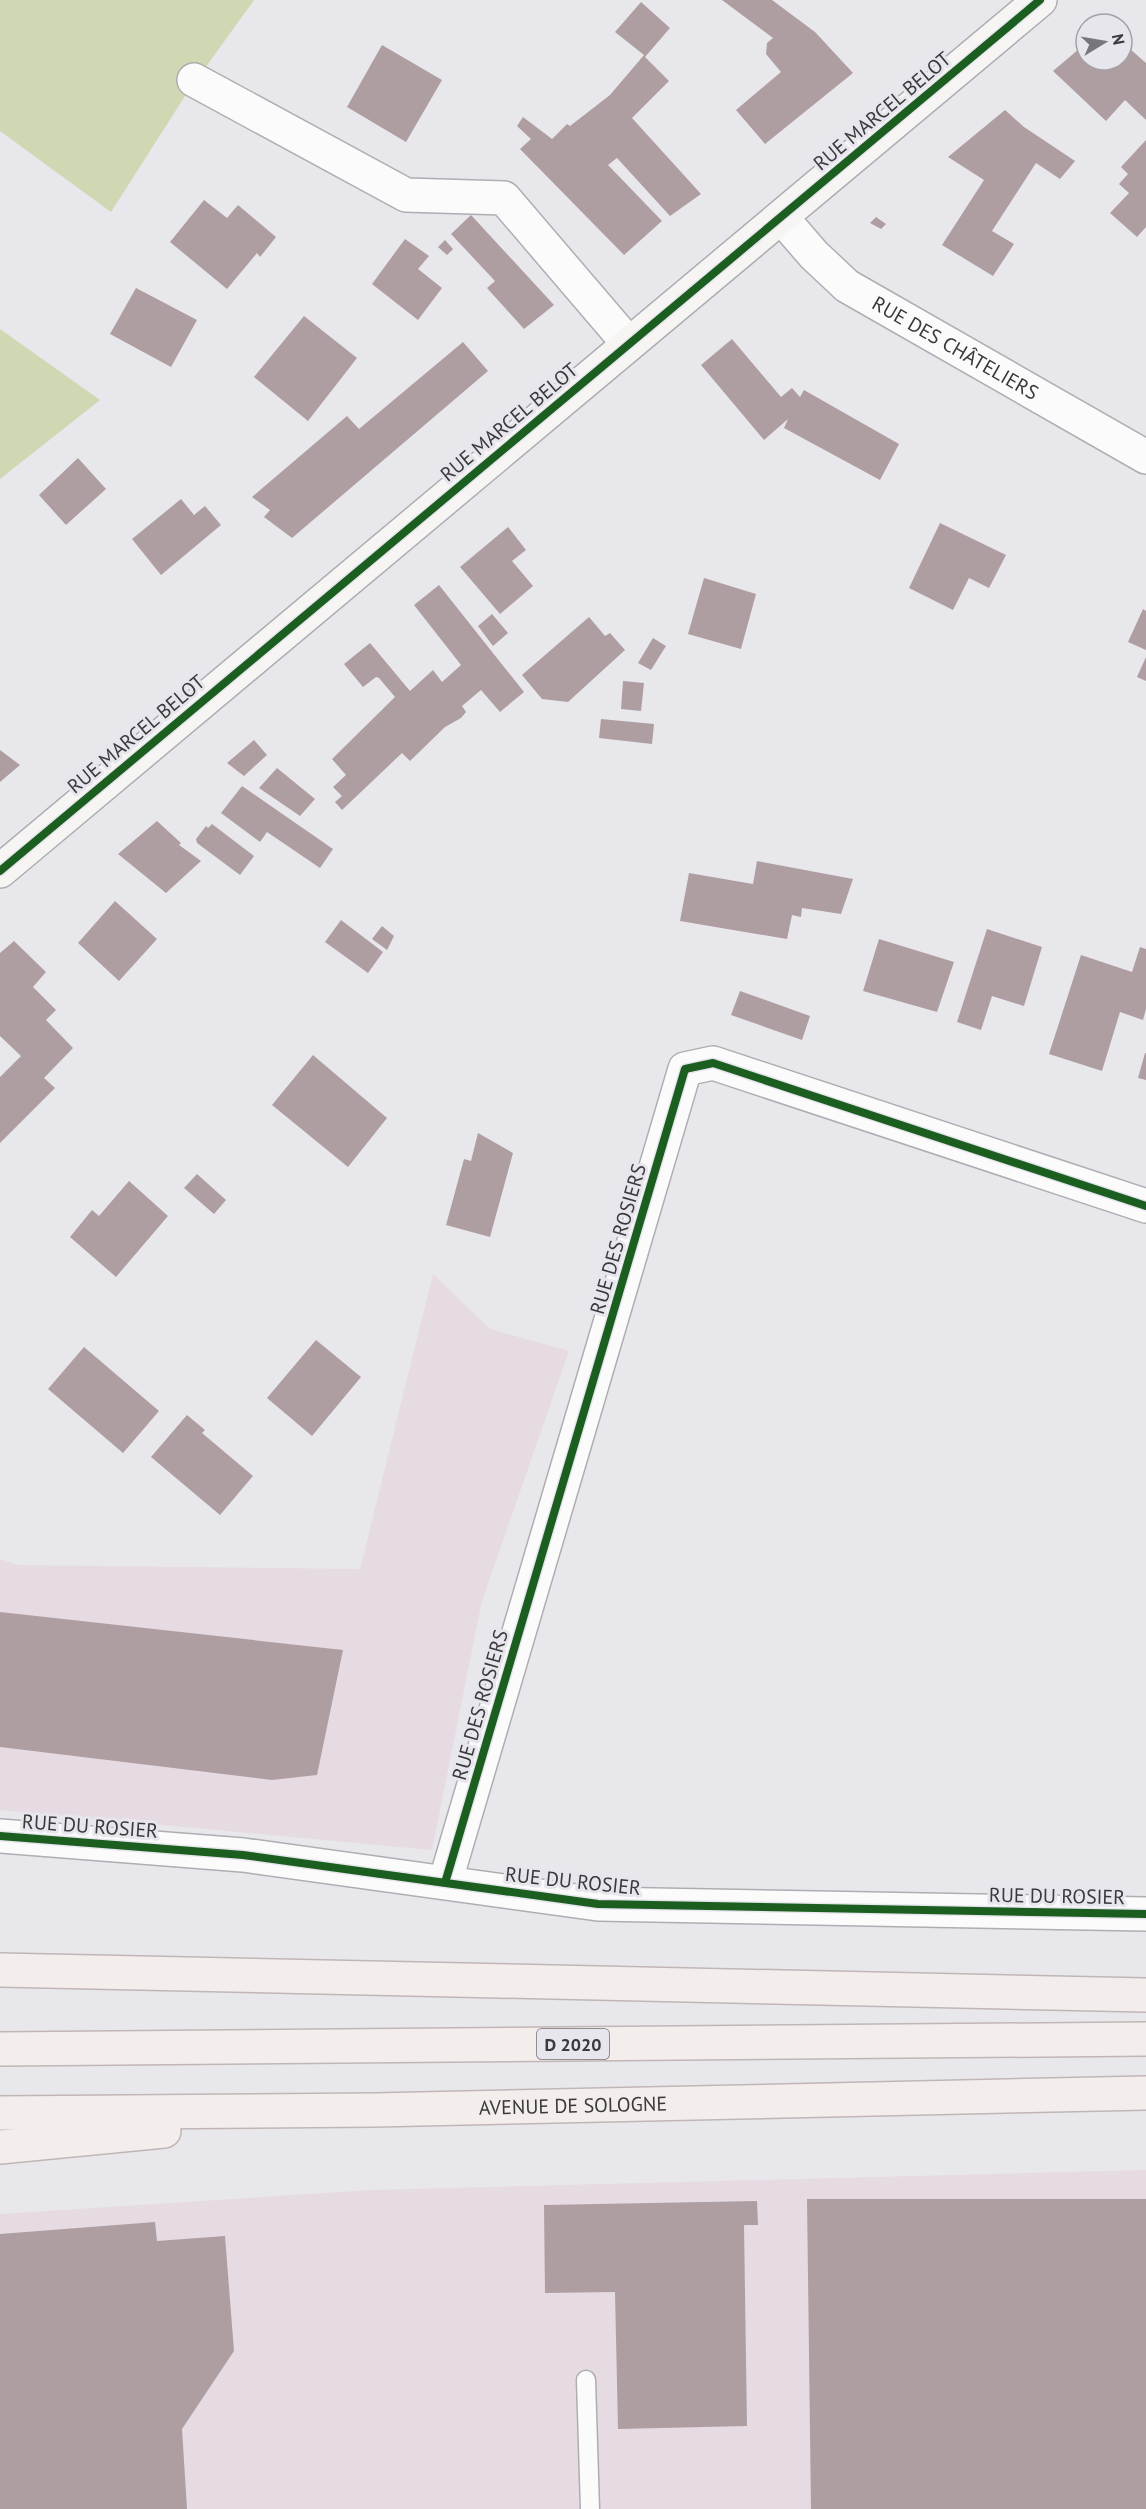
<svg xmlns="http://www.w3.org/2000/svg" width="1146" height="2509" font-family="'PT Sans',sans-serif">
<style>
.commercial{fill:#e6dbe3}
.green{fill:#cfd8b2}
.building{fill:#af9ea1}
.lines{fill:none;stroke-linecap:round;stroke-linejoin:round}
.service-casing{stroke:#aeadb1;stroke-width:21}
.minor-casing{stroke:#aeadb1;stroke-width:36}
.tertiary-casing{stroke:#aeadb1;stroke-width:36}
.secondary-casing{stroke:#aeadb1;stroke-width:36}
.primary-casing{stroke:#c0b6b5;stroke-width:36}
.service{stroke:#fcfbfc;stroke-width:18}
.minor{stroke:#fcfbfc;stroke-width:33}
.tertiary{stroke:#fcfbfc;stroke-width:33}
.secondary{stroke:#f7f5f4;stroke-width:33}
.primary{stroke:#f3edec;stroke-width:33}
.cycleway-casing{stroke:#e7e6ed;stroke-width:11}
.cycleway{stroke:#1b5e20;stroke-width:8}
.labels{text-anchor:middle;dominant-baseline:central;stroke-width:6;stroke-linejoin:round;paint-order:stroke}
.shield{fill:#e7e6ed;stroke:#6e6d71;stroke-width:1.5}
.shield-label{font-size:18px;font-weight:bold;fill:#3a393c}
.street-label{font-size:20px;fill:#3a393c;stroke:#e7e6ed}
</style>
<rect width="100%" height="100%" fill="#e8e7ec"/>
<path class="commercial" d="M433,1274L490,1329L569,1351L482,1601L432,1850L0,1810V1559L18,1565L360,1569Z
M1146,2170V2509H0V2214L370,2190Z"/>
<path class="green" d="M0,0H254L185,96L111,212L0,131Z
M0,329L100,400L0,479Z"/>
<path class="building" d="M722,0H772L815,32L853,73L765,144L736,110L781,72L766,54L767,43L773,38Z
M641,2L670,28L645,57L669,81L632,118L701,194L670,216L617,158L608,165L662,221L624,255L520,149L531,139L517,126L523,117L552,139L567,124L570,126L610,95L644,55L615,32Z
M1122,42L1146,63V120L1125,100L1106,121L1053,71L1086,43V60H1122Z
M382,45L442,80L406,142L347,107Z
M1005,110L1024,127L1075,161L1060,179L1036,163L992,231L1014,244L993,276L942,245L984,180L948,157Z
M1146,140V227L1137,237L1110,213L1129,193L1119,184L1128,174L1121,167Z
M204,200L227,218L238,205L276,237L260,257L257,253L227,289L170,242Z
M471,215L554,305L524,329L487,288L495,281L451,234Z
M876,217L886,224L881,229L870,223Z
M405,239L429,256L418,269L442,288L418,320L372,284Z
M445,240L453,249L447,255L438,247Z
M136,288L197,320L171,367L110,334Z
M304,316L357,358L308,421L254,377Z
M732,339L781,397L792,388L800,397L804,390L899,444L880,480L784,428L788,419L764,440L701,365Z
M463,342L488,371L292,538L264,517L270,510L252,497L347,416L359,429Z
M78,458L106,489L66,525L39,495Z
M181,499L194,515L205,506L221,525L161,575L132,539Z
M940,523L1006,555L989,588L969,578L953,610L909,588Z
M508,527L526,550L512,561L533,586L500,614L460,567Z
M704,578L756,594L741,649L688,634Z
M439,585L524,692L500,712L481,690L462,706L466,712L461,718L445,727L410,761L402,753L342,810L335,802L342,796L333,787L346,775L332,759L395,697L379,678L376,677L363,687L344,664L370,643L410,691L433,670L442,682L461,665L414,605Z
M1143,609L1146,611V650L1128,642Z
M492,614L508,633L493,646L478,626Z
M589,617L605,636L610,633L625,650L568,702L542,699L522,675Z
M653,638L666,646L651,670L638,663Z
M1146,657V681L1137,677Z
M623,681L644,683L641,711L621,709Z
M601,719L654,724L652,744L599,738Z
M254,740L267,755L244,776L227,763Z
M0,750L20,765L0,782Z
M277,768L315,799L300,816L259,788Z
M242,786L333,849L320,868L267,832L260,842L221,813Z
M157,821L181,843L179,845L201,861L166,893L118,854Z
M212,824L254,856L240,875L197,843L196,839L206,826L208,828Z
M757,861L853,879L841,914L802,908L801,917L792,915L787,939L680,921L689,873L753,884Z
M115,901L157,939L119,981L78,943Z
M341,920L383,952L368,973L325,942Z
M382,926L394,936L387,950L372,939Z
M987,929L1042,947L1024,1006L992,996L981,1030L957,1022Z
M879,939L954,962L937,1012L863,991Z
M14,941L46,972L33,987L56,1010L46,1020L73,1048L44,1078L55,1088L0,1143V1077L21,1056L0,1036V953Z
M1140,947L1146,949V1009L1143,1020L1120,1012L1102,1071L1049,1054L1081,955L1132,972Z
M740,991L810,1016L802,1040L731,1015Z
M1145,1053H1146V1080L1138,1078Z
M313,1055L387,1118L348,1167L272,1105Z
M478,1133L513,1153L490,1237L446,1225L464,1159L471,1161Z
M197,1174L226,1200L214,1214L184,1188Z
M129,1181L168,1216L116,1277L70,1237L92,1210L99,1216Z
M316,1340L361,1377L312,1436L267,1398Z
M84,1347L159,1411L123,1453L48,1389Z
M187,1415L205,1430L202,1433L253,1476L220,1515L151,1457Z
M0,1612L343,1650L317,1775L272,1780L0,1747Z
M807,2199H1146V2509H811Z
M757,2201L758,2225H744L747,2426L618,2429L615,2292L545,2293L544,2205Z
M155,2222L157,2241L225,2236L234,2351L182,2429L187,2509H0V2234Z"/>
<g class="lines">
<defs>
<path id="service" d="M586,2380L590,2509"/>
<path id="minor" d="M194,80L406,195L504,198L628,343
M0,1836L243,1855L598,1904L1146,1914
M445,1883L685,1069L713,1063L1146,1206"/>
<g id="tertiary">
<path id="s1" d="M782,218L814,255L847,286L1146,457"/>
</g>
<path id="secondary" d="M0,871L1040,0"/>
<g id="primary">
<path d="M0,1970L1146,1995"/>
<path d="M0,2049L1146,2039"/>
<path id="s2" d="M0,2113L375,2110L1146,2093"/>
<path d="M0,2147L164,2131"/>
</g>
</defs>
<use href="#service" class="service-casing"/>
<use href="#minor" class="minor-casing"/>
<use href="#tertiary" class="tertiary-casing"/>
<use href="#secondary" class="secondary-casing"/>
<use href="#primary" class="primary-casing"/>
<use href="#service" class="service"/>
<use href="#minor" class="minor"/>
<use href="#tertiary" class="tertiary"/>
<use href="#secondary" class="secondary"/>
<use href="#primary" class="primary"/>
<defs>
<path id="cycleway" d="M0,871L1040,0
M0,1836L243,1855L598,1904L1146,1914
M445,1883L685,1069L713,1063L1146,1206"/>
</defs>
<use href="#cycleway" class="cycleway-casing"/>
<use href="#cycleway" class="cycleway"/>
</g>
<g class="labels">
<rect class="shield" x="537" y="2029" width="72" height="30" rx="4.5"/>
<g class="shield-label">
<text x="573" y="2044">D 2020</text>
</g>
<g class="street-label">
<text transform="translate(882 111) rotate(-40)">RUE MARCEL BELOT</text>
<text stroke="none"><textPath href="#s1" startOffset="219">RUE DES CHÂTELIERS</textPath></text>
<text transform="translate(509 422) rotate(-40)">RUE MARCEL BELOT</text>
<text transform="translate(136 734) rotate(-40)">RUE MARCEL BELOT</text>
<text transform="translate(618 1239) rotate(-74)">RUE DES ROSIERS</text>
<text transform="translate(480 1705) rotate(-74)">RUE DES ROSIERS</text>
<text transform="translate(90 1826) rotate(4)">RUE DU ROSIER</text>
<text transform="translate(573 1881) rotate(6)">RUE DU ROSIER</text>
<text transform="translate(1057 1896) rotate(1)">RUE DU ROSIER</text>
<text stroke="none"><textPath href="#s2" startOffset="573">AVENUE DE SOLOGNE</textPath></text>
</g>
</g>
<g transform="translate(1104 42) rotate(79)"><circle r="28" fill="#e7e6ed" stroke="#a2a1a6" stroke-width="1.5"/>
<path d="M0-4.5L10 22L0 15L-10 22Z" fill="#77767a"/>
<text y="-9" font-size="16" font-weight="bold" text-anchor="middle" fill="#3a393c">N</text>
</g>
</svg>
